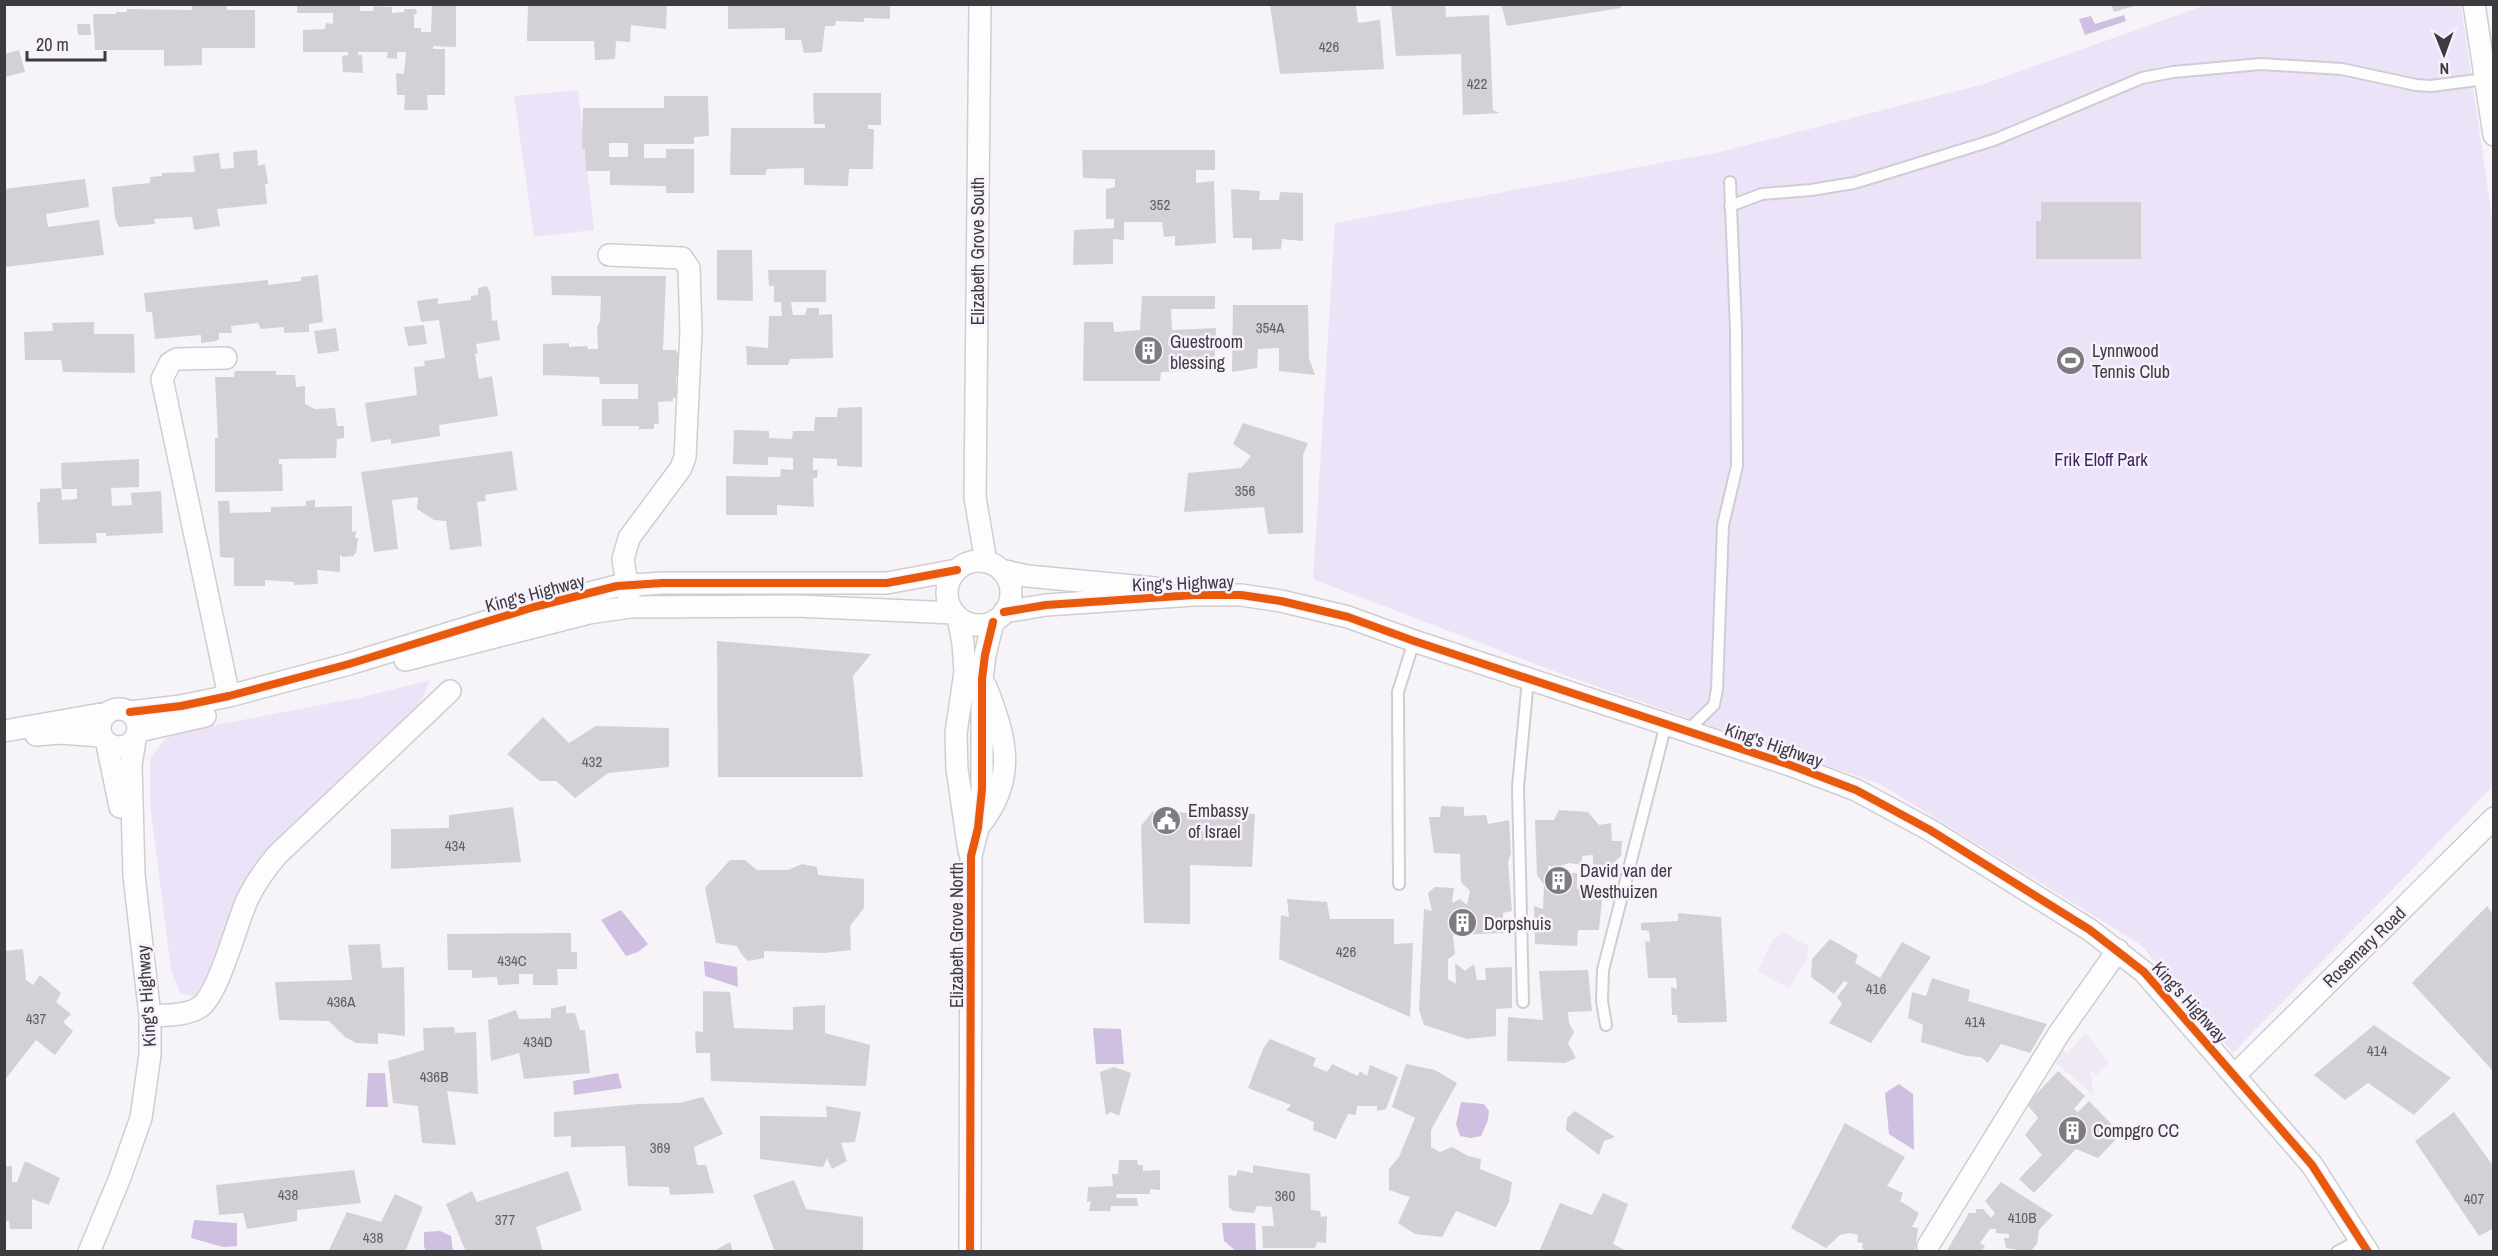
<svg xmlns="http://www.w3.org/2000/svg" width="2498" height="1256" font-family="'Archivo Narrow',sans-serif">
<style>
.built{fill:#efe9f6}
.green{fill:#ede3f9}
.water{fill:#cfbfe0}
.building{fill:#d3d1d5;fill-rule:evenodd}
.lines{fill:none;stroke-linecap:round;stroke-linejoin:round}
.service-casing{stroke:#cfcdd1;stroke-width:14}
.minor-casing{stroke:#cfcdd1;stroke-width:24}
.service{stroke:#fefdfe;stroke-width:10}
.minor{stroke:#fefdfe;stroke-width:21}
.cycleway-casing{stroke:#f6f1fc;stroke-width:11}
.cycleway{stroke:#e8590c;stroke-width:8}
.labels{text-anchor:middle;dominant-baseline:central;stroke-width:5;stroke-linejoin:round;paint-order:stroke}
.number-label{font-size:15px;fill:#626065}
.street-label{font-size:18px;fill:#3d3b40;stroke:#f6f1fc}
.poi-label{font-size:18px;fill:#3d3b40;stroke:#f6f1fc;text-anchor:start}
.park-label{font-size:18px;fill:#43255d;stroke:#f6f1fc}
</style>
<rect width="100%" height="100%" fill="#f6f4f9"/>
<path class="built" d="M1783,932L1809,946L1807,959L1789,989L1758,971L1772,940Z
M2086,1033L2109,1062L2096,1076L2090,1069L2094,1096L2055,1062L2059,1048L2067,1053Z"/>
<path class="green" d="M2206,5H2461L2494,231L2493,786L2233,1053L2141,945L1880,784L1572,678L1313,579L1335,223L1720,152L1984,84Z
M578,90L594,230L534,237L514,96Z
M430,680L421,701L356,772L277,847L209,980L196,997L180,993L171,970L150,804V759L169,734L362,697Z"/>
<path class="water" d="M2124,15L2126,21L2085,35L2079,19L2091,16L2095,24Z
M621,910L648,944L638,952L626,956L601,920Z
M704,961L737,967L738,987L705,976Z
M1093,1028L1121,1029L1124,1064H1096Z
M368,1073H385L388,1107H366Z
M618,1073L622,1088L574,1095L573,1081Z
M1899,1084L1913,1094L1914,1150L1889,1134L1885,1093Z
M1461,1102L1484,1104L1489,1111L1488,1120L1481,1136L1471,1138L1460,1136L1456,1124Z
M194,1220L237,1223V1246L223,1247L191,1238Z
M1222,1223H1255L1256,1251H1236L1224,1241Z
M440,1231L451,1236L453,1251H426L424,1246V1232Z"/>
<path class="building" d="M192,4H227V10H255V48H202V65L164,66V50H95L93,14H116V12H127V9L192,10Z
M297,4H360V11H373L374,6L392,7V13L404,12V9H416L417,14H414V28H421V32H431L432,5H456V47L433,46V49H445V95H427L428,110H404L405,95H397L396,73L404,74L406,52H397V59L387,58L388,52H358V55H362L363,73L343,72L342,56L348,55V52H303V30L325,29L326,23L333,24V13H297Z
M528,4H667L666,29L631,25L630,42L616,41L615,59L595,60L594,41H527Z
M728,4H890V19L864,18V22L836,21L835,26H825L822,52L804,53L801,40H785V28L728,29Z
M1391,4H1445L1446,17L1489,15L1493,110L1500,113L1463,115L1461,54L1396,56Z
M1501,4H1620L1621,8L1507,26Z
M2111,4H2137V5L2114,12Z
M1270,5H1356L1358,23L1380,20L1384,69L1280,74Z
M77,24H90L91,35H78Z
M19,50L25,72L5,77V54Z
M813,93H881V125H868V129H874L873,169H849L848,186L804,185V168L767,169L765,175H730L731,128H825V124H814Z
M664,96H708L709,136L694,137V144H644V158H666V149H694V193H666V186L610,185V171H586L585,149H582L583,108H664ZM609,143H628V157H609Z
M257,150L258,166L265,164L268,184H265L267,204L217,209L220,226L194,230L192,217L154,219L155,224L119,227L115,218L112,187L150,183V177L162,176V173L195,172L193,156L219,153L221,169L234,168L233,152Z
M1082,150H1215V170H1196V183L1214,181L1216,243L1175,246V236L1164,237L1162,222H1124V240L1113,239V264L1073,265L1074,230L1114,228V219H1106V189L1115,187V179L1083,178Z
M85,179L89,207L46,214L48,227L99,220L104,255L5,267L4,189Z
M1231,189L1260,191L1259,200H1279L1280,192L1303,193V241L1282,239L1281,249L1252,250V238H1233Z
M2041,202H2141V259H2036V221H2041Z
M717,250H752L753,301L717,300Z
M768,270H826V302H791L793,315H805L807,308H819V315L832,314L833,358L790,359L788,365H747L746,346L768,348L769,316H782L781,302H774V286H769Z
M318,275L323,322L309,324V332L284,333V327L261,329L258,323L231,326L232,333H219V339L216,341L201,343V335L155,339L152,312H146L144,293L268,280V285L301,281V277Z
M551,276H666L663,350H676L677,353H690L689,377H676L677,398H673V401L658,402L659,424H654V429H639V426H602V399H638V384H600L599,377L543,375V344L569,343V347L587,346L588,349H598L597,327L600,321L601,296L552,295Z
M487,286L490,293L492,321L497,320L500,340L476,344L478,353L475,354L479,379L492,376L498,416L439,425L440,436L391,444V439L371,442L365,403L417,395L414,367L425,366L424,361L445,358L439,320L421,322L417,301L438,298V304L471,300V296L478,295V288Z
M1142,296H1215V309H1171L1172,330L1216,328L1214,370L1161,372L1160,381H1083L1084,322H1113L1114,332L1140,330Z
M1233,305H1308L1309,358L1315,375L1279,371V348L1258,349L1257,368L1232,372Z
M94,322V334H134L135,373L63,372L61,360H25L24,332L53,331L52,323Z
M424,325L427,344L408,346L404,327Z
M336,328L339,351L318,354L314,331Z
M235,371H276V375H295L296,387L305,386V404L315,409L335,408L337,426H344V438L337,439L336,458L279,459V464H282L283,491L215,492V438H218L215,377H234Z
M862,407V467L837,466V459L813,458V470H818L817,478H813L814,507L777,505V515H726V476L780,477L781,469L793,470V458L768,457V465L733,464L734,430L769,431V438L792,439L793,431H814L815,417H837L838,408Z
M1243,423L1308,443L1303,455V533L1268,534L1264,507L1184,512L1188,473L1241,468L1251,456L1233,444Z
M512,451L517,490L485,495L486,501L477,502L482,546L450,550L446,521L434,520L417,509L418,497L392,500L398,549L374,552L361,472Z
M139,459V487L111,488L112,506L132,505L131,493L161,491L163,533L106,536V533H96L97,543L39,544L37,502H40V489L61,488L62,500L77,499V489H62L61,463Z
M315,500V507L352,506V532L356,531L355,538H358L356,554L354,553V556L342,557L340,554V572L317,570L318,584L294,585V582L265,580V586H234V558L220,557L218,501H229L230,513L271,512V507L306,506V501Z
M717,641L871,654L853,676L863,777H718Z
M543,717L569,743L596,726L669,728V767L608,773L575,798L556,781H540L507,754Z
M1441,806L1464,807V816L1486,815L1488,824L1509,820L1511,853L1508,862L1512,911L1503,913L1504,933L1453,935L1455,954L1448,959V979L1456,984L1455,963L1465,971L1474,964L1477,980H1486L1485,968L1512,967V1008L1496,1009V1036L1467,1039L1424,1025L1419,1010L1424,909L1432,911L1428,893L1435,887L1454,888L1452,903L1460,899L1467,905L1470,891L1461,882L1460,854L1434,853L1429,817H1440Z
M513,807L521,862L391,869V829L449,828V815Z
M1559,810L1588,812L1599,825L1611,823L1612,841H1622L1621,856L1607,869L1593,867V855L1582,856V865L1569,863L1558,867L1548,866V875L1577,873V889H1603L1599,930H1578L1577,946L1535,944L1534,906L1543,909L1544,885L1537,875L1535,820H1554Z
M1152,812L1255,814L1252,867L1190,865V924L1144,923L1141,826Z
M730,860H745L757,870H788L802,864L817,867L818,875L864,879V908L850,926L851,950L824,953L764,951V958L748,961L742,955L737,946L716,943L705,888Z
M1287,899L1327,902L1330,919H1394V944L1413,943L1410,1017L1279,959L1281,915L1289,917Z
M2487,906L2494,915V1072L2412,983Z
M1678,913L1721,917L1727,1022L1678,1023L1677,1015H1672L1671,987L1677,989L1676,978H1648L1645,941L1650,942L1649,931L1641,930V923L1678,921Z
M571,933V952H577V969H557L558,985H533V974H519V984L498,985L497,977L472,978V970H448L447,934Z
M1830,939L1858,955L1855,963L1880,978L1902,942L1931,957L1871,1043L1829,1023L1842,1004L1837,997L1848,983L1844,981L1834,994L1811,977L1812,959Z
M380,944L382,968L404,967L405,1036L378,1033V1044L356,1043L345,1037L329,1021L279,1020L275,982L352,980L348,945Z
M23,949L26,980L33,985L40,975L61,993L56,1002L71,1014L63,1022L73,1031L55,1055L36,1040L4,1081V951Z
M1588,970L1592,1011L1568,1012L1569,1023L1574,1032L1568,1043L1576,1058L1565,1063L1507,1061L1508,1017L1543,1020L1539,971Z
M1932,978L1970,990L1968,1001L2047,1024L2030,1053L2001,1044L1988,1063L1981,1057L1967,1056L1921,1042L1923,1025L1908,1018L1912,992L1926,996Z
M703,991L730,992L734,1028L793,1030V1007L825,1005V1033L870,1045L866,1086L711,1081L710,1053H696L695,1031L703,1032Z
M566,1005V1013H575L580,1030H585L590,1073L524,1079L519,1053L491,1061L488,1020L516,1010L519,1019L551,1018V1009Z
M2374,1025L2451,1078L2414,1115L2368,1083L2345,1100L2314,1075Z
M454,1027L455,1033L476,1032L478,1094L447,1091L456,1145L422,1143L418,1106L393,1103L388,1061L424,1050L423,1028Z
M1270,1039L1316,1058L1313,1066L1327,1072L1332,1064L1358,1076L1360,1071L1367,1076L1370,1065L1398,1077L1386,1109L1377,1111V1106H1357L1356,1115L1348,1114L1336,1139L1313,1130L1314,1122L1286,1110L1291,1105L1248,1088L1263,1049Z
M1406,1064L1435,1070L1457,1083L1431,1130V1147L1440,1152L1452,1147L1468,1156L1481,1159L1480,1169L1512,1182L1509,1202L1496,1227L1456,1211L1442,1237L1415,1234L1398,1223L1410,1197L1389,1190V1169L1399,1157L1415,1118L1392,1107Z
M1114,1067L1131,1073L1119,1116L1111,1112L1106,1115L1100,1072Z
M2058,1071L2085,1096L2074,1109L2078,1112L2089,1101L2121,1134L2098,1158L2076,1149L2034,1193L2019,1179L2042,1155L2025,1135L2038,1118L2027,1104Z
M703,1097L723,1134L694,1147L697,1165H706L714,1193L670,1195L669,1187L628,1186L625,1146L571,1147V1136L554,1137V1112L638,1104L679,1103Z
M826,1106L861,1112L855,1142L841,1143L847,1161L832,1169L827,1158L823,1167L760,1159V1116L827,1117Z
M1575,1111L1615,1137L1604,1141L1599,1155L1566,1130L1567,1118Z
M2454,1112L2494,1167V1228L2479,1236L2415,1141Z
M1845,1123L1905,1157L1887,1186L1903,1193L1900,1201L1919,1213L1912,1227L1918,1228L1915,1252H1867L1862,1248L1863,1243L1857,1242L1858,1235L1850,1233L1840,1235L1826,1248L1791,1228Z
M1119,1160H1137L1138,1165H1143V1171L1160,1170V1190L1150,1189V1194H1116L1117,1198H1137L1138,1206H1111L1110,1211H1089L1091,1201L1087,1202L1088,1187L1113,1186L1112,1174H1118Z
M25,1161L60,1178L49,1205L32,1199V1229H10L9,1221H4V1166H12V1182H17Z
M1253,1165L1310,1174L1311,1210L1320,1211L1321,1217L1327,1216L1326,1243L1317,1242L1315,1248H1263L1262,1226H1274L1272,1207L1257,1206L1254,1213L1233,1211L1229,1207L1228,1175L1236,1176L1238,1170L1253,1173Z
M354,1170L361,1203L297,1210V1221L247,1229L243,1213L219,1215L216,1185Z
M568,1171L582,1210L536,1227L543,1252H466L446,1204L472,1191L477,1202Z
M794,1180L806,1209L863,1217V1252H775L753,1195Z
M2001,1182L2053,1215L2039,1230L2037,1244L2030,1252L2006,1248L2004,1238H2009V1234L1996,1233V1229H1990L1980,1243L1985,1246L1981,1252H1946L1969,1213H1976V1209H1983L1991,1218L1995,1213L1985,1201Z
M1603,1193L1628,1204L1613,1244L1629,1252H1539L1560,1203L1592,1215Z
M395,1194L423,1207L405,1252H328L347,1212L381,1222Z
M730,1242L733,1252H712Z"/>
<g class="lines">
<defs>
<path id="service" d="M1730,206L1762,194L1811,190L1854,183L1884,174L1994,140L2142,78L2173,72L2261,64L2342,69L2416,85L2431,86L2485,79
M1688,730L1714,705L1717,689L1723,525L1737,466L1736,329L1730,182
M1399,884L1398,692L1414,641
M1523,1002L1518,787L1528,679
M1606,1025L1602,1001L1603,970L1666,724
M2337,1252L2361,1239"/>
<path id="minor" d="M980,4L975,497L986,562
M2474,4L2494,135
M609,255L682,258L689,268L691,331L685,457L681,468L629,538L623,559L629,597
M226,358L177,359L170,363L162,379L229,696
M947 593a32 32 0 1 1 64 0a32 32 0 1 1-64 0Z
M1001,570L1027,576L1155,588
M1004,612L1046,605L1194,595H1241L1281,601L1348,617L1414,641L1790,765L1856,790L1930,830L2090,930L2144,972L2312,1165L2368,1252
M958,617L963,643L965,672L956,733L957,769L969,851
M405,660L589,613L630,607L797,606L953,613
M100 728a19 19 0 1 1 38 0a19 19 0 1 1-38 0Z
M130,712L181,706L229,696L349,664L534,607L617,586L663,583H887L957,570
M4,731L107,713
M139,731L205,716
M36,735L60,733L101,736
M107,744L120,807
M979,826C1017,780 1007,738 986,687
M150,1016C166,1015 186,1016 200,1007C219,994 237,921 248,898C256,882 266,868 277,855L450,691
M2235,1075L2494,818
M1928,1246L2058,1035L2118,950
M89,1252L119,1180L141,1118L150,1055V1016L134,875L131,765L135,740
M970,1252L971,856L978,828L982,789V679L985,655L993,622"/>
</defs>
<use href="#service" class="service-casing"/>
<use href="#minor" class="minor-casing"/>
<use href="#service" class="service"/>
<use href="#minor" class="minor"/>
<defs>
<path id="cycleway" d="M1004,612L1046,605L1194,595H1241L1281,601L1348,617L1414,641L1790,765L1856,790L1930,830L2090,930L2144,972L2312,1165L2368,1252
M130,712L181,706L229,696L349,664L534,607L617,586L663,583H887L957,570
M970,1252L971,856L978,828L982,789V679L985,655L993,622"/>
</defs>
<use href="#cycleway" class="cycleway-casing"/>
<use href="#cycleway" class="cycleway"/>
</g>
<defs>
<symbol id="building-disc" viewBox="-11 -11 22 22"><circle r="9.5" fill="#7e7c81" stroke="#f6f1fc"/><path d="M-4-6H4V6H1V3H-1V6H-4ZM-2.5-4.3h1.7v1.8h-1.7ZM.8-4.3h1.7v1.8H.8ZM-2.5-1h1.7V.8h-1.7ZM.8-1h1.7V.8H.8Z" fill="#fff"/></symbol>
<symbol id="stadium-disc" viewBox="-11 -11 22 22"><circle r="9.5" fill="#7e7c81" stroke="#f6f1fc"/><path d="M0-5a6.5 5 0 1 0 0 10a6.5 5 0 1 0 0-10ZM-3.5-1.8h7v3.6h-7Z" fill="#fff"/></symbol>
<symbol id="civic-disc" viewBox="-11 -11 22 22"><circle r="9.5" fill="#7e7c81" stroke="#f6f1fc"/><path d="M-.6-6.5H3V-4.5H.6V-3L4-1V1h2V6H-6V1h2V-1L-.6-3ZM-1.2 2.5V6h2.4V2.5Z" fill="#fff"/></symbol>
</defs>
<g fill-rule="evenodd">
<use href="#building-disc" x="1132" y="334" width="33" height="33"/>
<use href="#stadium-disc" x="2054" y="344" width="33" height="33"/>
<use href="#civic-disc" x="1150" y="804" width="33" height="33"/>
<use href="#building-disc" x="1542" y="864" width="33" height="33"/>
<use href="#building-disc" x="1446" y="906" width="33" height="33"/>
<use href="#building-disc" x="2056" y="1114" width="33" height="33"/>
</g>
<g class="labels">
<g class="number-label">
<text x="1329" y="46">426</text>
<text x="1477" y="83">422</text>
<text x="1160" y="204">352</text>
<text x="1270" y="327">354A</text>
<text x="1245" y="490">356</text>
<text x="592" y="761">432</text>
<text x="455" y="845">434</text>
<text x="1346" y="951">426</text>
<text x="512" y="960">434C</text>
<text x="1876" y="988">416</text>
<text x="341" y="1001">436A</text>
<text x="36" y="1018">437</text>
<text x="1975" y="1021">414</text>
<text x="538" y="1041">434D</text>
<text x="2377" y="1050">414</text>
<text x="434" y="1076">436B</text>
<text x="660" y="1147">369</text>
<text x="288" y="1194">438</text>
<text x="1285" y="1195">360</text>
<text x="2474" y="1198">407</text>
<text x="2022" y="1217">410B</text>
<text x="505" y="1219">377</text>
<text x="373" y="1237">438</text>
</g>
<g class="street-label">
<text transform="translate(977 251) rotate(-90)">Elizabeth Grove South</text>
<text transform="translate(1183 583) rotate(-2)">King's Highway</text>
<text transform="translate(535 593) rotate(-15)">King's Highway</text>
<text transform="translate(1774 745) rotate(19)">King's Highway</text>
<text transform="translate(956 935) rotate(-90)">Elizabeth Grove North</text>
<text transform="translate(2364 947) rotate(-44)">Rosemary Road</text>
<text transform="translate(146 996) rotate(-94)">King's Highway</text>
<text transform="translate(2190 1002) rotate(48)">King's Highway</text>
</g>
<g class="poi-label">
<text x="1170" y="341">Guestroom<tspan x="1170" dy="21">blessing</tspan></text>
<text x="2092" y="350">Lynnwood<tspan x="2092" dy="21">Tennis Club</tspan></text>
<text x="1188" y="810">Embassy<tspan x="1188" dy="21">of Israel</tspan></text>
<text x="1580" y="870">David van der<tspan x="1580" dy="21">Westhuizen</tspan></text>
<text x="1484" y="923">Dorpshuis</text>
<text x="2093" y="1130">Compgro CC</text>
</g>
<g class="park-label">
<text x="2101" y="459">Frik Eloff Park</text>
</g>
</g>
<rect width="2498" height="1256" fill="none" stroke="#3d3b40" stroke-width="12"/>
<g transform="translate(2444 54) rotate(179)" stroke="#f6f1fc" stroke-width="4.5" paint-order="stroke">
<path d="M0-4.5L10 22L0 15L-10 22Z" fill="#3d3b40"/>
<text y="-9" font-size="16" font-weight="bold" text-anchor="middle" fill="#3d3b40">N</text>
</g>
<path d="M27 51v9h78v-9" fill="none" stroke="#3d3b40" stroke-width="3"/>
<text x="36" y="51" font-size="18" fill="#3d3b40" stroke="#f6f1fc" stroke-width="4.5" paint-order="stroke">20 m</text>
</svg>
